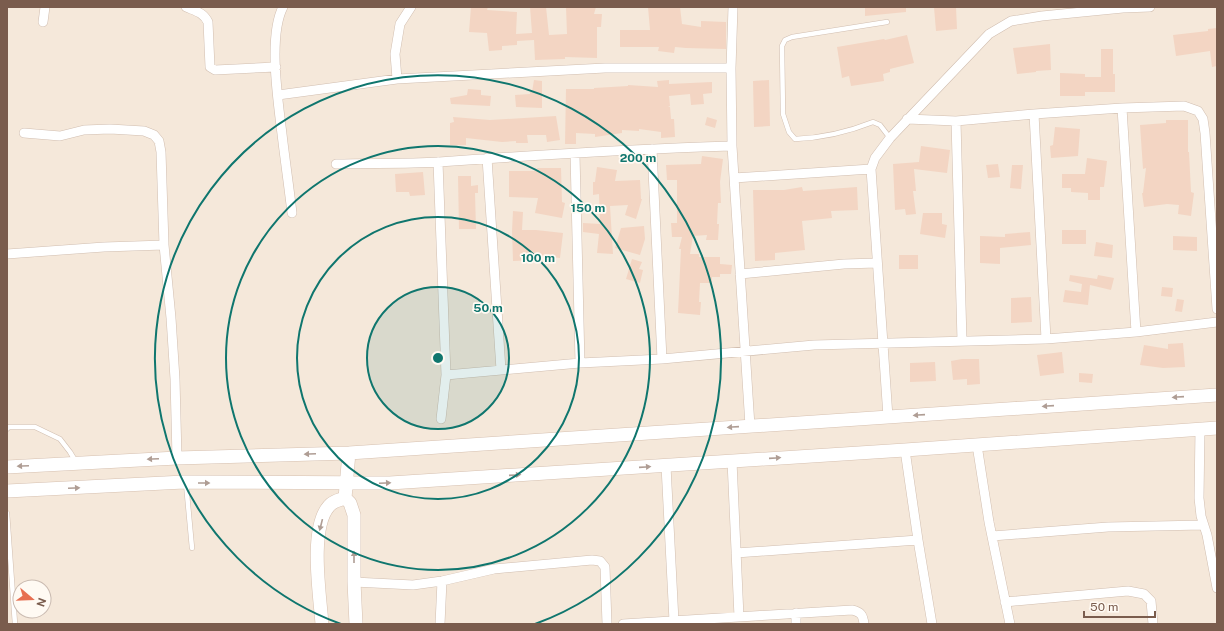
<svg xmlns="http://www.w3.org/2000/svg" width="1224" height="631" font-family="'Public Sans',sans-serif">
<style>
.residential{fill:#f5e8da;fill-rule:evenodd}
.building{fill:#f3d5c3}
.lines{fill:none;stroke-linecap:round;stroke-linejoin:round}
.lane-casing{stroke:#d1beb0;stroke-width:5.5}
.street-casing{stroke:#d1beb0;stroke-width:10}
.secondary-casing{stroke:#d6c0b0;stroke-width:14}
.lane{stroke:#fff;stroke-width:4.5}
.street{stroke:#fff;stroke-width:9}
.secondary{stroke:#fff;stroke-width:13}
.oneway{fill:#af9d94}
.ring{fill:none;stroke:#0f766e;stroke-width:2}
.centre{fill:#0f766e;stroke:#fffaf3;stroke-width:2}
.ring-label{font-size:12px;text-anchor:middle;font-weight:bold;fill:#0f766e;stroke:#fffaf3;stroke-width:3.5;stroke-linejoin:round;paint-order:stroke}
</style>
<rect width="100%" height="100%" fill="#fdf6ec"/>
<path class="residential" d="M7,7H1217V624H7ZM20,587H44V611H20Z"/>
<path class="building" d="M471,7H488L487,10L517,12L516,34L532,33L530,7H546L549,35L567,34L566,7H596L594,14H602L601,27H597V58L565,57V59L535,60L534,40L517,41V45L502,46V50L489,51L487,33L469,32Z
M648,7H680L682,24L701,27V21L726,22V49L686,48L675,47L674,53L658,51L659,47H620V30H650Z
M865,7H906V12L865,16Z
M934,7H956L957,29L936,31Z
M1217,28V66L1212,67L1210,51L1176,56L1173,35L1208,31V29Z
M907,35L914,63L890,69V72L883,74L884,81L851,86L849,76L842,78L837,47L884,39L885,40Z
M1050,44L1051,70L1036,71V72L1017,74L1013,48Z
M1101,49H1113V74H1115V92H1085V96H1060V73L1085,74V77H1101Z
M534,80L542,81V108L516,107L515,95L530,94V92H532Z
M669,80V84L712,82V93L703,94L704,104L691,105L690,94L669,96L670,106H668L670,107L671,119H674L675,137L661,138V132L639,129V131L622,130V133L595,137V134L576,133V144H565L566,89H594V88L628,86V85L658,87L657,81Z
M769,80L770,126L754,127L753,81Z
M468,89L481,90V95L491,96L490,106L451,104L450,98L467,95Z
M556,116L560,140L547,142L546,135H527L528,143H516V141L502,142L466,138V145H450V123L454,122L453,117L490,120Z
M707,117L717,120L715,128L705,125Z
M1166,120H1188V152H1189L1191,192L1194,193L1191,216L1178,214L1179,205L1167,204L1144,207L1142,193H1143L1146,168L1143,169L1140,125L1166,123Z
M1055,127L1080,129L1078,156L1051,158L1050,146L1053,145Z
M921,146L950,150L947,173L914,169L916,191H913L916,214L906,215L905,209L895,210L893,164L919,162Z
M702,156L723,159L720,182L721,203H718L717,224H719L718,240H706L707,235L693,236L690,254H699V257H720V264L732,265L731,274H720V277H712V283H700L699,302H701L700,315L678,313L681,249H679L682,237H672L671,223H677V180H667L666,165L701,164Z
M1087,158L1107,161L1104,187H1100V200H1088V193L1071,192V188H1062V174H1085Z
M998,164L1000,177L988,178L986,165Z
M1012,165H1023L1021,189L1010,188Z
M597,167L617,170L615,181L640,180L641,199H642L636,219L625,215L628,205L610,206L613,254L597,253L599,234L583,232V223L600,224L599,194L593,195V182H595Z
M537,168H561L562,202L565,203L562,218L535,213L538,198L509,197V171H538Z
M423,172L425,195L410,196L409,192H396L395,174Z
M458,176H471V186L478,185V193H475L476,229H459Z
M802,187L803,191L857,187L858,210L831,211L832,218L802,221L805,250L775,253V260L755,261L753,190H784Z
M513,211L523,212L522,230H536L563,233L560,258L537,255V260L513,261L512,231Z
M923,213H942V224L947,225L945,238L920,234Z
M644,226L645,239L640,255L615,248L621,228Z
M1062,230H1086V244H1062Z
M1030,232L1031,245L1000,248V264L980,263V236L1005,237V234Z
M1173,236L1197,237V251L1173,250Z
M1096,242L1113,245L1112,258L1094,256Z
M899,255H918V269H899Z
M632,259L642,262L639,269L643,270L640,283L626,279Z
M1070,275L1097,279L1098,275L1114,278L1111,290L1090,285L1088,305L1063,302L1065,290L1081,292L1082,284L1069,281Z
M1162,287L1173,288L1172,297L1161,296Z
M1031,297L1032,322L1011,323V298Z
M1177,299L1184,300L1182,312L1175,311Z
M1183,343L1185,367L1163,368L1140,365L1144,345L1168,349V344Z
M1062,352L1064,373L1040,376L1037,355Z
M962,359H979L980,384L967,385V379L953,380L951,361Z
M935,362L936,381L910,382V363Z
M1079,373L1093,374L1092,383L1079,382Z"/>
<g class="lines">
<defs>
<path id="lane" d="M887,22L792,37L785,40L782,46L783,114L789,132L795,139C821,138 848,132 873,122L880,125L890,138
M7,429L9,427H35L60,439L70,452L76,462
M186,483L192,548
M7,513L15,624"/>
<path id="street" d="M186,7C195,11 203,12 208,22L210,67L215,70L276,67
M283,7C268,36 278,101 282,134C285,160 289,187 292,213
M733,7L731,68L732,146L750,426
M1123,7V8L1150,7
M43,22L45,7
M397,79L395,54L400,24L411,7
M278,95L397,79L605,68H731
M1122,108L1136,332
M1034,114L1046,339
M907,119L956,121L1034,114L1122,108L1184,106L1198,111L1203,119L1205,133L1217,309
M956,121L962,341
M24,133L60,136L84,130L110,129L144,131L154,135L159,141L161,152L164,245L171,318L175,379L177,458
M652,149L662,359
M575,154L580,363
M487,158L501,370
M438,162L446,375L441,419
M336,164C370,163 405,164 439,162C536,155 634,149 732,146
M734,178L871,169
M7,254L104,247L164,245
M740,274L844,264L877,263
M446,375L580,363L662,359L814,345L1046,339L1136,332L1217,322
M888,417L871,169L875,158L890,138L989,34L1011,21L1042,16L1123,8
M1200,429L1199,498L1201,516L1207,535L1217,588
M977,445L989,522L1010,624
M905,450L918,540L932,624
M732,461L739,617
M666,466L674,621
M992,536L1108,527L1203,525
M736,553L918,540
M354,582L413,585L442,581L494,569L592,560L600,561L605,567L607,624
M1005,602L1128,591L1144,594L1151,601L1153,624
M796,613V624
M440,624L442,581
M623,624L852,610C861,612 863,615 864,624"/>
<path id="secondary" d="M349,453L345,498L350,503L354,515V582L356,624
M7,467L177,458L349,453L1217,395
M7,491L184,482L390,483L905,450L1217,428
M322,624C320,596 309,528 329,506C333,501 339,500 345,498"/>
</defs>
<use href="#lane" class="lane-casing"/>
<use href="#street" class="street-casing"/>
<use href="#secondary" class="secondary-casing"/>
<use href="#lane" class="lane"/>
<use href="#street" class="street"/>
<use href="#secondary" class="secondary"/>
</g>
<defs><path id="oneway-solid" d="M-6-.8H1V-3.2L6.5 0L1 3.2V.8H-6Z"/></defs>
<g class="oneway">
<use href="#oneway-solid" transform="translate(1178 397) rotate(176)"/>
<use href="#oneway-solid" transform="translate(1048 406) rotate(176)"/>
<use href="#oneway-solid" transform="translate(919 415) rotate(176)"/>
<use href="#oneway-solid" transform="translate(733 427) rotate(176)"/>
<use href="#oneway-solid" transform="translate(310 454) rotate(178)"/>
<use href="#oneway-solid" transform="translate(775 458) rotate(-4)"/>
<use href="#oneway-solid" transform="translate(153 459) rotate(177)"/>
<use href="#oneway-solid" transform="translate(23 466) rotate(177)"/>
<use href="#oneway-solid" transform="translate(645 467) rotate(-4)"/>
<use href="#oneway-solid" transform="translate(515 475) rotate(-4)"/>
<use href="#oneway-solid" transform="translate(204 483)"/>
<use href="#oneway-solid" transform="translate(385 483) rotate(-2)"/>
<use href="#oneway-solid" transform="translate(74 488) rotate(-3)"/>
<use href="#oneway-solid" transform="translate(321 525) rotate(104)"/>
<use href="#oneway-solid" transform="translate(354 557) rotate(-90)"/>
</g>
<circle cx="438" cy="358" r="71" fill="#0f766e" fill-opacity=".12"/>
<g class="ring">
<circle cx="438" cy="358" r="71"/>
<circle cx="438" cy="358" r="141"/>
<circle cx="438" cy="358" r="212"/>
<path d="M341 624A283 283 0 1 1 535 624"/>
</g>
<circle cx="438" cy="358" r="6" class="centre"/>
<g class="ring-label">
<text x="638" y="162">200 m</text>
<text x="588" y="212">150 m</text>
<text x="538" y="262">100 m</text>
<text x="488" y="312">50 m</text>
</g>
<rect width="1224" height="631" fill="none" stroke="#7a5c4d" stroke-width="16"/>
<g transform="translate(32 599) rotate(109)"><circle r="19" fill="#fffaf3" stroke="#cabbb1"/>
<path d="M0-3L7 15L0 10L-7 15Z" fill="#e76f51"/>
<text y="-6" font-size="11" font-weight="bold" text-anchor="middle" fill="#7a5c4d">N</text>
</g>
<path d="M1084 611v6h71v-6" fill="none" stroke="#7a5c4d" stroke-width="2"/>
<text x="1090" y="611" font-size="12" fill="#7a5c4d" stroke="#fffaf3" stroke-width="3" paint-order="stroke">50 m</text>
</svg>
